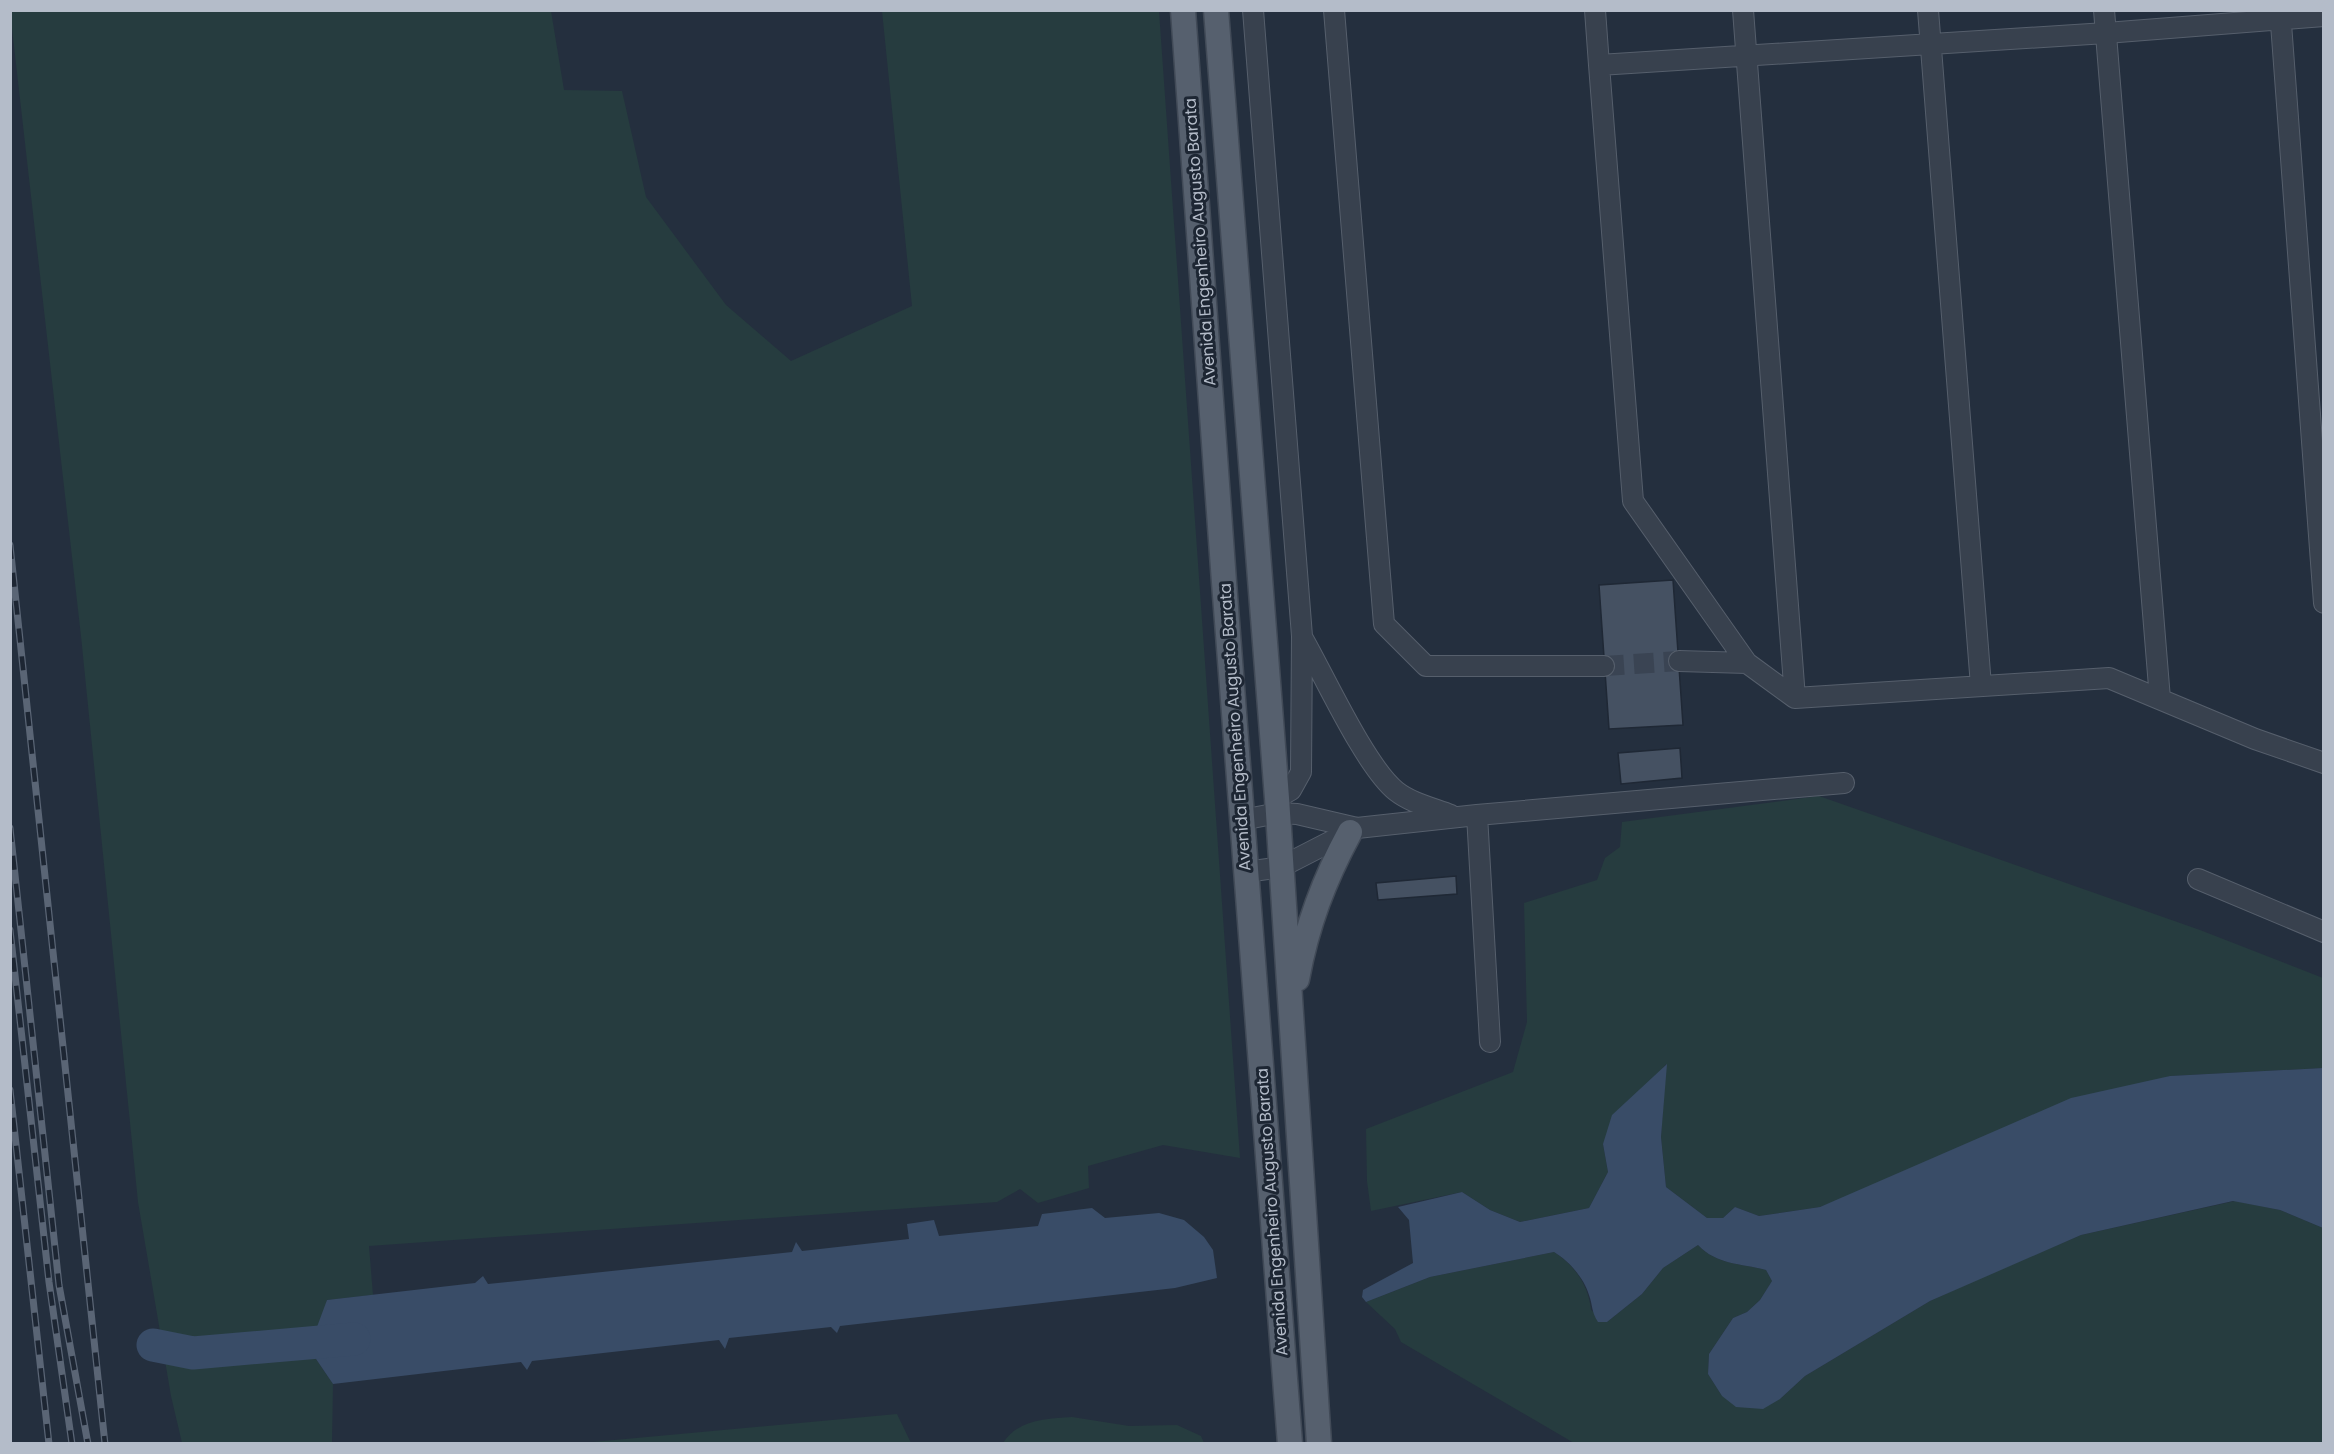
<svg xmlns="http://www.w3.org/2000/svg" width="2334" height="1454" font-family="Poppins,sans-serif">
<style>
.green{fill:#263c3f}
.water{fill:#394c67}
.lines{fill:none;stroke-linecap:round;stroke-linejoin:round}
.river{stroke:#394c67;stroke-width:33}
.building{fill:#455162;stroke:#1f2835;stroke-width:1.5}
.minor-tunnel{stroke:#3a4453;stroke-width:20;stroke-dasharray:20 10;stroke-linecap:butt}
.minor-casing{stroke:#565f6c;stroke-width:22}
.major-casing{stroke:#414a57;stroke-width:27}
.minor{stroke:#38414e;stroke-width:20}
.major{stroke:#56606e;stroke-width:24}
.rail-casing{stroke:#5a6575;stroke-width:7}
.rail{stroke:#1d2633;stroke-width:4.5;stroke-dasharray:14;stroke-linecap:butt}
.labels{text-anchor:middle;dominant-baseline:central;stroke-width:6;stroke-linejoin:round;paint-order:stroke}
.street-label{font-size:16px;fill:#b4bcc9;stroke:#1d2633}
</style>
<rect width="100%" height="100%" fill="#242f3e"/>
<path class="green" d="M10,11H551L564,90L622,91L646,197L726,305L791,361L912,306L882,11H1159L1240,1158L1163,1145L1088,1166L1089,1188L1038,1203L1020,1189L997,1202L369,1246L373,1295L327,1300L316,1359L333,1384L332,1443H182L171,1396L138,1202L81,636Z
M1819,796L2200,930L2323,978V1068L2170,1076L1820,1207L1759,1216L1735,1207L1723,1218H1707L1666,1187L1661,1137L1666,1064L1603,1144L1608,1172L1589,1208L1520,1222L1490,1210L1462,1192L1371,1211L1367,1181L1366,1129L1513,1072L1527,1022L1524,903L1597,880L1605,858L1620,847L1622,822Z
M2235,1201L2280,1210L2323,1228V1443H1574L1401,1342L1395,1329L1366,1302L1430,1277L1554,1252C1574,1264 1589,1286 1591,1310L1607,1322L1642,1294L1663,1268L1698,1245C1717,1265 1740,1263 1766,1270L1772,1281L1760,1300L1747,1312L1733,1318L1709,1354L1708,1374L1722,1396L1780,1399L1805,1376L1930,1301L1978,1279L2081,1235Z
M897,1414L911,1443H582Z
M1072,1417L1129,1426L1177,1425L1201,1436L1204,1443H1003C1018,1419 1047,1419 1072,1417Z"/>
<path class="water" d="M1667,1064L1661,1137L1666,1187L1707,1218H1723L1735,1207L1759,1216L1820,1207L2071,1098L2170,1076L2323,1068V1228L2280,1210L2233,1201L2081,1235L1930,1301L1805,1376L1780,1399L1763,1409L1736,1407L1722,1396L1708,1374L1709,1354L1733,1318L1747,1312L1760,1300L1772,1281L1766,1270C1740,1263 1717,1265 1698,1245L1663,1268L1642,1294L1607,1322H1598C1591,1311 1593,1306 1589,1295C1584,1278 1569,1261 1554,1252L1430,1277L1366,1302L1362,1297L1363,1290L1413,1263L1409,1220L1398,1207L1462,1192L1490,1210L1520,1222L1589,1208L1608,1172L1603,1144L1612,1115Z
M1092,1208L1105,1218L1159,1213L1184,1220L1204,1237L1213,1250L1217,1278L1175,1288L840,1326L837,1333L831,1327L729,1338L725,1349L719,1340L532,1361L527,1370L521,1362L333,1384L316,1359L311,1343L327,1300L475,1283L483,1276L488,1284L792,1252L796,1242L802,1251L909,1239L907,1224L934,1220L939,1236L1038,1226L1042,1214Z"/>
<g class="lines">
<path class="river" d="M153,1345L193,1353L354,1339"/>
</g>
<path class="building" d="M1673,580L1683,725L1609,729L1599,585Z
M1680,748L1682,778L1621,784L1618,753Z
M1456,876L1457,894L1378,900L1376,883Z"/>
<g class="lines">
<path class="minor-tunnel" d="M1604,666L1679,661"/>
<defs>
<path id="minor" d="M1253,10L1302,636L1301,772L1291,790L1277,798
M1334,10L1384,624L1426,666H1604
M1595,10L1599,65L2106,33L2324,16
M1928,10L1981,686
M2104,10L2160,699
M2280,10L2324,603
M1599,65L1633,501L1747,663
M1302,637C1324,675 1365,766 1396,791C1411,803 1433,808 1451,815
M1679,661L1747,663L1795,698L1743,10
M1795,698L2109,678L2255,739L2324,763
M1477,815L1490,1042
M1242,820L1278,813L1297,814L1357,828L1477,815L1844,783
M1246,872L1281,867L1355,829
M2198,879L2324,932"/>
<path id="major" d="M1183,10L1224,582L1290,1444
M1216,10L1277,798L1319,1444
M1297,979C1307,925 1324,880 1350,832"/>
</defs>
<use href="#minor" class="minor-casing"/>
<use href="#major" class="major-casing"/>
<use href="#minor" class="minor"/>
<use href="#major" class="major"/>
<defs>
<path id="rail" d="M10,545L105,1444
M10,828L59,1285L88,1444
M10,930L49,1282L72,1444
M10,1090L49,1444"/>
</defs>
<use href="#rail" class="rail-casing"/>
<use href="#rail" class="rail"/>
</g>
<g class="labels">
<g class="street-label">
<text transform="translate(1200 242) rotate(-94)">Avenida Engenheiro Augusto Barata</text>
<text transform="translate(1235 727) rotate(-94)">Avenida Engenheiro Augusto Barata</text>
<text transform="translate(1272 1212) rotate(-94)">Avenida Engenheiro Augusto Barata</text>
</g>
</g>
<rect width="2334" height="1454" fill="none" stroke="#b4bcc9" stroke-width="24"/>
</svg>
